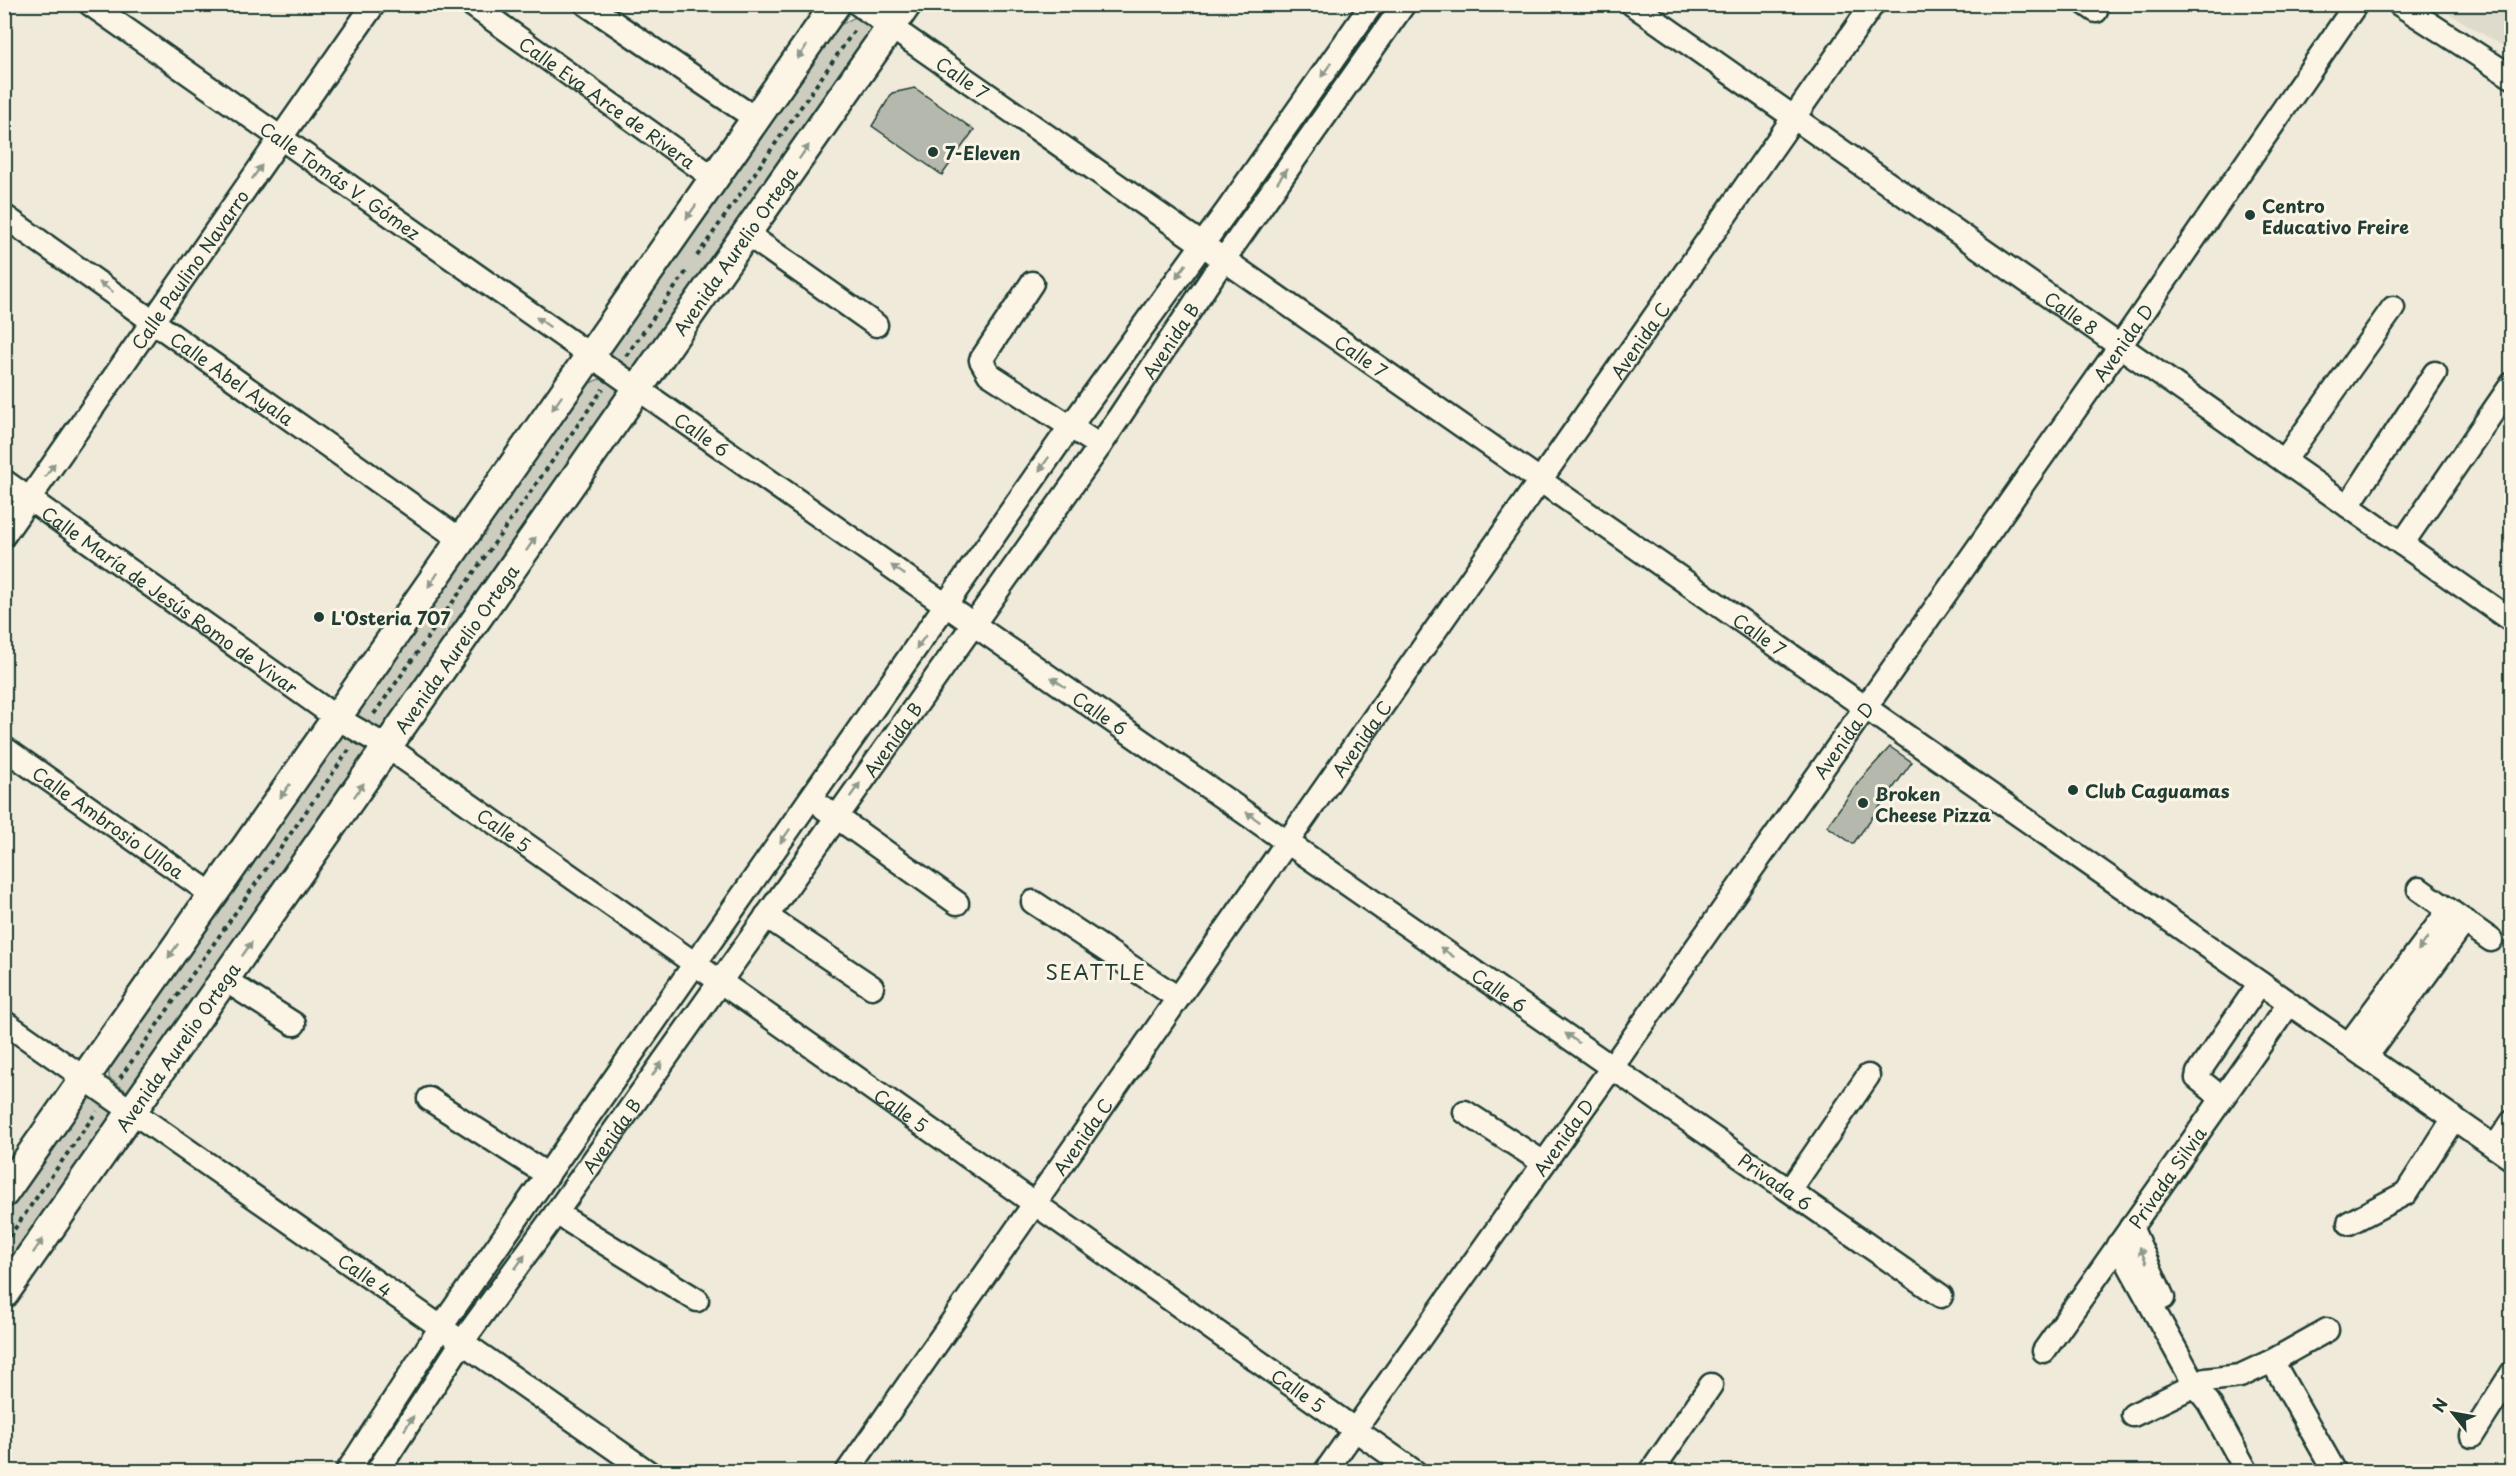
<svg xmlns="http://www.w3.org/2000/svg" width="2516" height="1476" font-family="'Playpen Sans',sans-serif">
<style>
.built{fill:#dedbcc}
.green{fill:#cccdbf;stroke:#76857a;stroke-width:1.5}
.building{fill:#b5b9ad;stroke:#1f3d34;stroke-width:1.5}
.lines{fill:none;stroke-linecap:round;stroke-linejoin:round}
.minor-casing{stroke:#1f3d34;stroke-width:27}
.major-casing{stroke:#1f3d34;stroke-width:33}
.path{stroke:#1f3d34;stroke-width:4;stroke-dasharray:4.5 4.5;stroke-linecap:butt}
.minor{stroke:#fcf5e5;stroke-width:22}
.major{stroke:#fcf5e5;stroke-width:28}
.oneway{fill:#8e998c}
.poi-dot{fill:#1f3d34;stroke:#fcf5e5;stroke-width:2}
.labels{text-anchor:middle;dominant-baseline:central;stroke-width:6;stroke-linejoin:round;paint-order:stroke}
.street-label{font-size:18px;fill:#1f3d34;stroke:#fcf5e5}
.poi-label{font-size:18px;font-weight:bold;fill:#1f3d34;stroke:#fcf5e5;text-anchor:start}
.neighbourhood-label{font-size:20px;letter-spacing:1.5px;fill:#1f3d34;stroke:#fcf5e5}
</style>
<rect width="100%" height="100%" fill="#efeada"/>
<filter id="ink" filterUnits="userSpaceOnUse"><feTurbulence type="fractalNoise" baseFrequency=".0167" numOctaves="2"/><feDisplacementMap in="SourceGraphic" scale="12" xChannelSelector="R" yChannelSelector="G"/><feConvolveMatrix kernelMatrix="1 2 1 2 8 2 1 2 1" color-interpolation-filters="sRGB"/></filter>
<g filter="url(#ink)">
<path class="built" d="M2435,5H2511V51Z"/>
<path class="green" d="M855,17L879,32L644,378L621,373L610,354L840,25Z
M599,379L621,386L627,403L132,1095L109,1078V1064L590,383Z
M86,1096L98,1098L117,1108L5,1291V1210Z"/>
<path class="building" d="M915,88L974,130L942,175L872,126L892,93Z
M1890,747L1912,762L1853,844L1827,826L1860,780Z"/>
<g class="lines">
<defs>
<g id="minor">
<path id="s1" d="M90,4L973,624L1941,1296"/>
<path id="s2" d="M471,4L714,178"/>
<path d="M586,4L756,119"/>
<path id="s3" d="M858,4L2512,1159"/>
<path id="s4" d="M1632,4L2512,621"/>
<path d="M2086,4L2096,11"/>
<path d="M2399,4L2512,77"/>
<path id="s5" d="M4,216L461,540"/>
<path d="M747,234L876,325"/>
<path d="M1032,283L981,360L989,374L1100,446"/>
<path d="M2284,461L2393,308"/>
<path id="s6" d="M4,481L337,718L389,748L1415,1472"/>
<path d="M2348,506L2435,373"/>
<path id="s7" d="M4,535L374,4"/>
<path d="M2402,544L2512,384"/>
<path id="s8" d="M4,748L213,895"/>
<path d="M824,808L957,903"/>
<path d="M2419,889L2491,940"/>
<path d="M1033,902L1178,998"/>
<path d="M766,916L872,987"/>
<path d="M225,980L294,1024"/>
<path id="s9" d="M4,1022L648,1472"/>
<path d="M2348,1045L2449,910"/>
<path d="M2366,1057L2465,921"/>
<path d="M2222,1098L2197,1078L2198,1073L2260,983"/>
<path d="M429,1099L548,1175"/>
<path d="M1465,1112L1544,1163"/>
<path d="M2495,1147L2512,1122"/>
<path d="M1790,1190L1868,1076"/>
<path d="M556,1213L697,1300"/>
<path d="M2349,1223L2406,1193L2454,1118"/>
<path d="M2131,1227L2163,1298"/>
<path d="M2118,1245L2195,1385L2209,1403L2247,1472"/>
<path id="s10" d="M2044,1351L2289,1004"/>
<path d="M2272,1361L2335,1472"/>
<path d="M2133,1415L2206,1380L2240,1376L2272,1361L2327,1330"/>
<path d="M2472,1436L2512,1373"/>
<path d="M347,1472L441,1327L1070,427L1229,208L1372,4"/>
<path id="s11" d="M377,1472L462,1342L556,1213L1100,446L1224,259L1404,4"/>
<path id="s12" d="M847,1472C1189,983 1533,495 1873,4"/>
<path id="s13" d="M1325,1472L1613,1066L2120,346L2356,4"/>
<path d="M1651,1472L1711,1385"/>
</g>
<g id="major">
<path d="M4,1193L836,4"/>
<path id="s14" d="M4,1294L907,4"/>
</g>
</defs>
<use href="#minor" class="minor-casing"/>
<use href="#major" class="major-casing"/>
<path class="path" d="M697,256L856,28
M626,356L686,272
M374,714L603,389
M120,1078L349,750
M4,1244L97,1111"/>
<use href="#minor" class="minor"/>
<use href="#major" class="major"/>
</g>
<defs><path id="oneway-solid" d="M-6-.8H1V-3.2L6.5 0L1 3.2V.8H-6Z" transform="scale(1.5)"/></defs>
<g class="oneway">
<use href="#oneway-solid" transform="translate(802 52) rotate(125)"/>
<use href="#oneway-solid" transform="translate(1326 70) rotate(125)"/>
<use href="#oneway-solid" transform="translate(804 152) rotate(-55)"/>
<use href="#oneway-solid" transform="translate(257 172) rotate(-55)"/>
<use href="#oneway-solid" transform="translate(1282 176) rotate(-55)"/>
<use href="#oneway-solid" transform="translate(691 212) rotate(125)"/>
<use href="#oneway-solid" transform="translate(1181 271) rotate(126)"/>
<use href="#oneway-solid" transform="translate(106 287) rotate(-145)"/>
<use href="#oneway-solid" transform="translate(543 322) rotate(-145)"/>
<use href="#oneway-solid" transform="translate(557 403) rotate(125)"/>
<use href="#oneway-solid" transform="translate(1044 464) rotate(125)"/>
<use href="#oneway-solid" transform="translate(50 470) rotate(-55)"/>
<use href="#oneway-solid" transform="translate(531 544) rotate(-55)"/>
<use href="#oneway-solid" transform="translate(898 570) rotate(-145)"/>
<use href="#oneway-solid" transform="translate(433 580) rotate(125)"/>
<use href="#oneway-solid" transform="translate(921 642) rotate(125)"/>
<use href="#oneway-solid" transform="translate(1058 682) rotate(-145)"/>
<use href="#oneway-solid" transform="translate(359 790) rotate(-55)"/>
<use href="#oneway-solid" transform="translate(855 790) rotate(-54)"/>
<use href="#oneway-solid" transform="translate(285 791) rotate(125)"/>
<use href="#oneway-solid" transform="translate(1253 817) rotate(-145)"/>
<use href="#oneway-solid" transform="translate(785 836) rotate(125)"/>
<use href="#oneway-solid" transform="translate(2423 944) rotate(127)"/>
<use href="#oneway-solid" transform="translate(247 949) rotate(-55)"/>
<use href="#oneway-solid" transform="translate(173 951) rotate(125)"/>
<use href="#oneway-solid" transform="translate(1447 952) rotate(-145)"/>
<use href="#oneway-solid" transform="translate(1572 1038) rotate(-145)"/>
<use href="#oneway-solid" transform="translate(657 1069) rotate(-55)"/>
<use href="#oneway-solid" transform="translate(38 1246) rotate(-55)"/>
<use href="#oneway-solid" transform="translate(2143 1255) rotate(-114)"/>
<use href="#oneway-solid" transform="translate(520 1262) rotate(-54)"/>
<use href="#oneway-solid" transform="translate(409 1423) rotate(-57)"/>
</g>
</g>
<g class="poi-dot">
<circle cx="933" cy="152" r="6"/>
<circle cx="2250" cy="215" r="6"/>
<circle cx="319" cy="617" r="6"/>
<circle cx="2073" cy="790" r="6"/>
<circle cx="1863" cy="803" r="6"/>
</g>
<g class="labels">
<g class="street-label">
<text stroke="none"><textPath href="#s3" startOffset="128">Calle 7</textPath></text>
<text stroke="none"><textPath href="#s2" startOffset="168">Calle Eva Arce de Rivera</textPath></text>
<text stroke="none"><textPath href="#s1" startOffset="306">Calle Tomás V. Gómez</textPath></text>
<text stroke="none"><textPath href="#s14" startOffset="1274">Avenida Aurelio Ortega</textPath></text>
<text stroke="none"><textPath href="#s7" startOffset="324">Calle Paulino Navarro</textPath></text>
<text stroke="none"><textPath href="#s4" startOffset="537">Calle 8</textPath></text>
<text stroke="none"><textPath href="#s11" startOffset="1382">Avenida B</textPath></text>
<text stroke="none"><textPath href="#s12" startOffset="1382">Avenida C</textPath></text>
<text stroke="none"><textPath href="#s13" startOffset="1383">Avenida D</textPath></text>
<text stroke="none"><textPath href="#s3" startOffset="614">Calle 7</textPath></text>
<text stroke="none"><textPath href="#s5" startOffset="280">Calle Abel Ayala</textPath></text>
<text stroke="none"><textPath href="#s1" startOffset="748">Calle 6</textPath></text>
<text stroke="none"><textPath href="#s6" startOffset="204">Calle María de Jesús Romo de Vivar</textPath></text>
<text stroke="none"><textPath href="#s3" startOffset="1100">Calle 7</textPath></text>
<text stroke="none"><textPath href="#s14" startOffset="788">Avenida Aurelio Ortega</textPath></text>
<text stroke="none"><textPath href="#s1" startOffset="1234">Calle 6</textPath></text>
<text stroke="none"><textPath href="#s12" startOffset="896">Avenida C</textPath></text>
<text stroke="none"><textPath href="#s11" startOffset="896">Avenida B</textPath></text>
<text stroke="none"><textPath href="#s13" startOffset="897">Avenida D</textPath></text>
<text stroke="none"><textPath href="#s8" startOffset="128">Calle Ambrosio Ulloa</textPath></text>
<text stroke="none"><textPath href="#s6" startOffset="610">Calle 5</textPath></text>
<text stroke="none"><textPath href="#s1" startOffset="1720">Calle 6</textPath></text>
<text stroke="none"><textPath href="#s14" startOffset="302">Avenida Aurelio Ortega</textPath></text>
<text stroke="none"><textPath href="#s6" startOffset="1096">Calle 5</textPath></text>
<text stroke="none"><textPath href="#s11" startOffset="410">Avenida B</textPath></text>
<text stroke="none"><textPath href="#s12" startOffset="410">Avenida C</textPath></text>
<text stroke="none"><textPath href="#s13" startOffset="411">Avenida D</textPath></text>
<text stroke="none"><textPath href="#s10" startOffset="213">Privada Silvia</textPath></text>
<text stroke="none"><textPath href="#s1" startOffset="2056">Privada 6</textPath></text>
<text stroke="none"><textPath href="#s9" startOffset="441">Calle 4</textPath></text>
<text stroke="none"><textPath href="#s6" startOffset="1582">Calle 5</textPath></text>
</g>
<g class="poi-label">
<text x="945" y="152">7-Eleven</text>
<text x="2262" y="205">Centro<tspan x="2262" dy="21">Educativo Freire</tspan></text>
<text x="331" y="617">L'Osteria 707</text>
<text x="2085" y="790">Club Caguamas</text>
<text x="1875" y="793">Broken<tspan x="1875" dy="21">Cheese Pizza</tspan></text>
</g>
<g class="neighbourhood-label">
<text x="1096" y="972">SEATTLE</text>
</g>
</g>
<rect width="2516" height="1476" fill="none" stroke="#fcf5e5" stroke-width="24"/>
<rect x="12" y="12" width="2492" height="1452" fill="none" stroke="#1f3d34" stroke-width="2" filter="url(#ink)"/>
<g transform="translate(2453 1413) rotate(301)" stroke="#fcf5e5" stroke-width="4.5" paint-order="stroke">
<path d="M0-4.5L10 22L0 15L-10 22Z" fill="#1f3d34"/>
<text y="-9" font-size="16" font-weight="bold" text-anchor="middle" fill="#1f3d34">N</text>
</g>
</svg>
